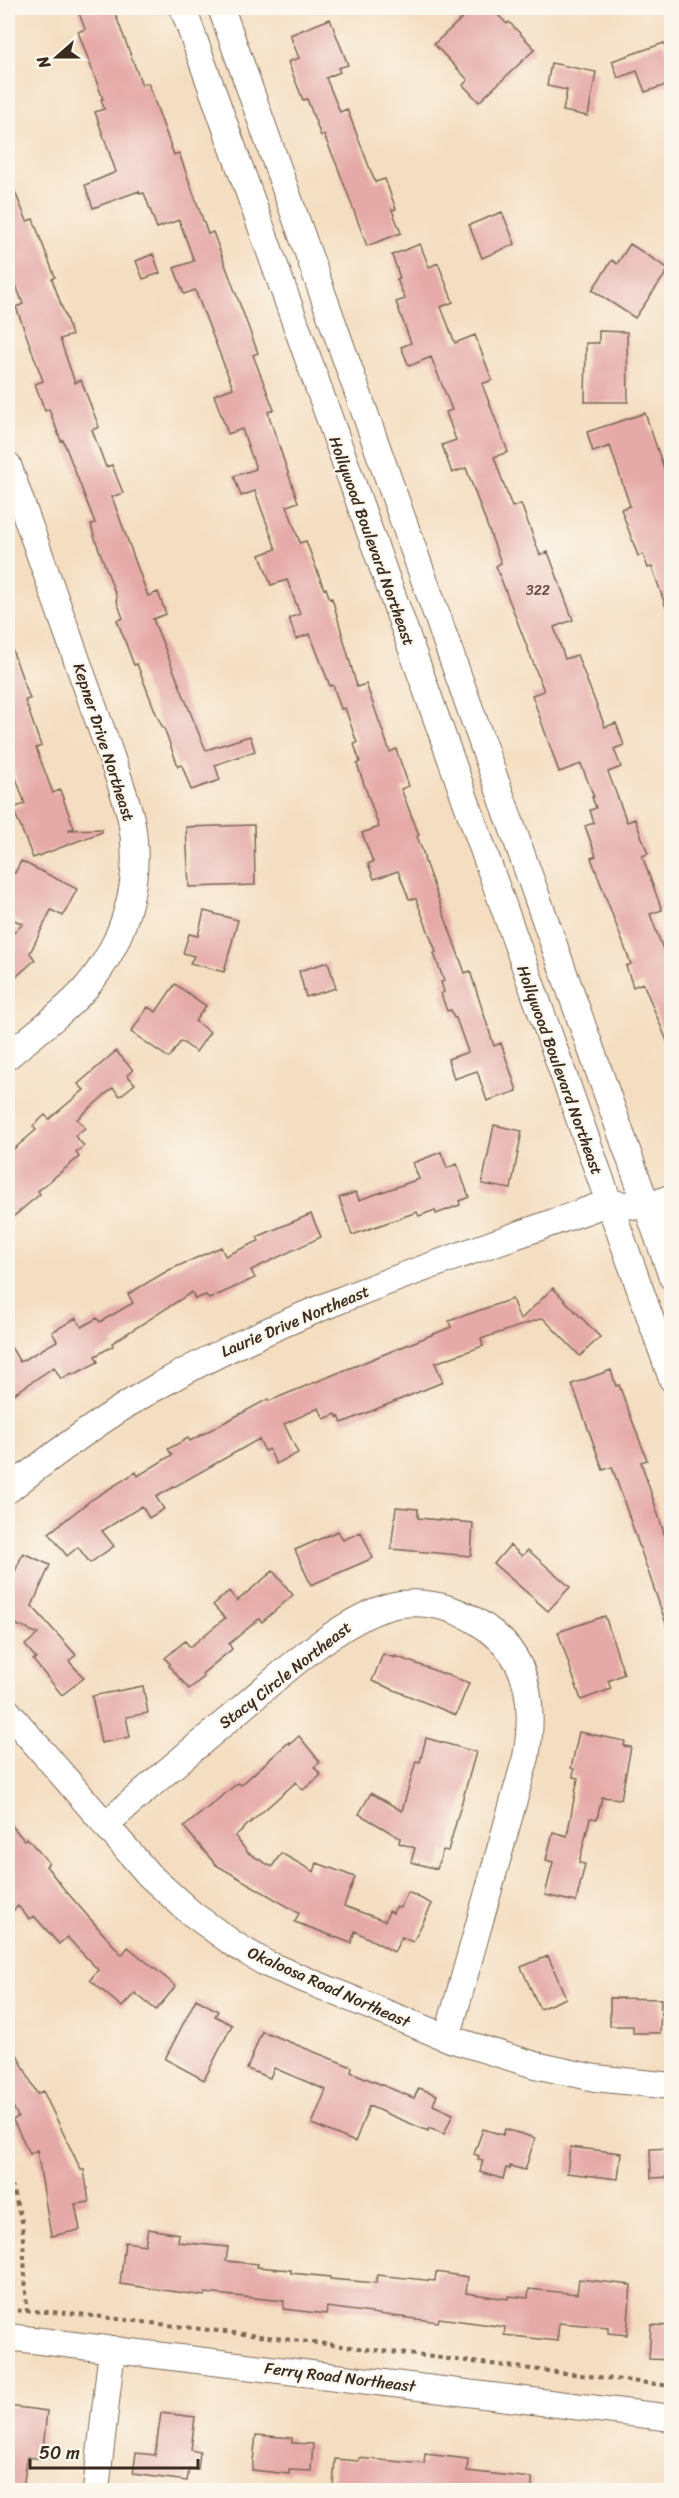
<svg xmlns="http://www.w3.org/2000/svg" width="679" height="2498" font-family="Sriracha,sans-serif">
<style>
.building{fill:#e5a9a7}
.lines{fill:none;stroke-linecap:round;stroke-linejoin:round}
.minor-casing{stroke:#7c6957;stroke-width:28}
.path{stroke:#7c6957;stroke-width:4;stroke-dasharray:4.5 4.5;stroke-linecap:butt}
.minor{stroke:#fff;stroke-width:26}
.labels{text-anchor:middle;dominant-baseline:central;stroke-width:4.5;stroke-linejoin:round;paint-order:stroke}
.number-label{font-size:14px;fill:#664a40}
.street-label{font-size:16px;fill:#3b2a1e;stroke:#fbf7ec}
</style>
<rect width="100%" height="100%" fill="#fbf7ec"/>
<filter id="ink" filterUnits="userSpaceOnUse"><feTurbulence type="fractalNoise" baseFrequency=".0167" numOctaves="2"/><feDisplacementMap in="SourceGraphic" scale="12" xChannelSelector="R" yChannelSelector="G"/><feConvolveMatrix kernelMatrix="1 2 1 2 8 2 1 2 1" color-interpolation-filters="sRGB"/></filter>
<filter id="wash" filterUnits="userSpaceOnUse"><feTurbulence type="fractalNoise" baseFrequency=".008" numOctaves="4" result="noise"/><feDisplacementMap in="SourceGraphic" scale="24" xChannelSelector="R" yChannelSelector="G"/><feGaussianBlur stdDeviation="1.35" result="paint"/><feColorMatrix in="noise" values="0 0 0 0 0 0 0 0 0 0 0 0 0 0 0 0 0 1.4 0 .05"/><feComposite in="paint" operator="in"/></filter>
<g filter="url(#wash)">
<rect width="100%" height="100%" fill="#f4ddc0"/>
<g id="blocks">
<path class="building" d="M77,8H113L142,85L148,83L174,155L179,153L208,234L213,232L258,353L253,355L274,410L268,412L270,419L298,502L287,506L300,543L306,541L324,589L326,588L330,599L332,598L357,687L366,684L390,752L396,749L409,786L401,789L419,835L417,836L425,858L424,859L465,973L470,971L494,1046L501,1043L517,1091L487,1101L477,1071L454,1079L448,1059L468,1052L456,1018H454L451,1010L447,1011L441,994L444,992L441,982L444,981L434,953L436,952L416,899H409L398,871L374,879L368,864L373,862L362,833L379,827L357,764L360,762L354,744L357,743L345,708L341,709L333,685L330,686L310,634L296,639L289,618L300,614L287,580L271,585L260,555L276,549L255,491L241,496L234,476L256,469L242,429L228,434L214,395L233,388L195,290L184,294L174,268L194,261L179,220L157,228L144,193L140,194L139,191L93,208L85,185L116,172L95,112L104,109L101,99H103L78,32L85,29Z
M473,8H491L507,24L509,22L535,49L479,102L463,85L468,80L434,44Z
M330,19L348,65L338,68L340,72L326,78L340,112L347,109L375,182L385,179L396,209L392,210L401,233L367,246L338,168L324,135L321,136L307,99L303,100L288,62L299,58L290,35Z
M664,43L672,64V83L645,92L637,71L618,78L612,61Z
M551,63L596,72L588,116L563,111L567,90L547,86Z
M8,175L27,221L33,219L55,277L52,279L72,335L60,339L75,383L81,380L99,427L92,430L106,467L112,465L123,493L112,497L148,596L158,592L166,614L153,619L201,739L206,750L250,736L255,751L215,765L220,780L191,790L182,765L178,766L164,728H163L157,716L137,664L134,665L117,620L123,618L116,599L117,598L94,536L91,525L95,523L63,440L61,441L49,409L45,411L35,384L43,381L16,307L23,304L8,264Z
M502,212L515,244L482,258L469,225Z
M420,244L429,267L438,263L453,302L441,307L455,343L475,335L492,380L482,384L508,452L494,457L512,507L521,504L540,555L548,552L573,620L554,627L565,659L577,655L605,727L616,723L624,745L614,749L621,767L608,772L627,822L635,819L648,854L642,856L662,910L650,914L664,952L672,949V1053L643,983L633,987L626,966L631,964L591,858L596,856L585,826L594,823L590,810L596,808L592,797H594L581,764L559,772L532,695L544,691L496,566L501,563L466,468L452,473L442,445L456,440L446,412L452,410L431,357L409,366L401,347L411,343L396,302L405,299L397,279L400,278L392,255Z
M630,244L669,269L635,318L592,290L612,260L617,264Z
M153,254L160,273L143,279L136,261Z
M599,331L627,332L628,402H585L586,343H599Z
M645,413L672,492V615L669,616L652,567L648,568L643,554L638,556L621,509L630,506L610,446L593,452L587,432Z
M10,644L30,699L25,700L41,746L36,748L53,793L60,790L74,828L68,830L102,829V832L33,858L13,808L25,804L8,755V749L15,746L8,725V645Z
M254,825L255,885L189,887L186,827Z
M21,861L77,889L63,916L51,910L30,953L35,960L8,984V938L23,924L8,917V870L15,873Z
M204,911L238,920L224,972L190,963L194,956L183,953L189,934L198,936Z
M328,962L336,988L306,997L299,971Z
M175,984L206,1006L195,1021L210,1032L196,1052L181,1041L169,1058L131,1032L148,1007L156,1012Z
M116,1051L133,1070L127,1075L135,1084L120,1096L113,1088L77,1119L85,1128L75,1136L84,1146L76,1152L79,1157L38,1191L40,1194L8,1221V1154L36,1130L33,1126L45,1115L49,1119L84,1090L78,1084Z
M494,1125L522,1131L511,1189L482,1184Z
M441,1152L447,1168L457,1164L469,1197L459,1201L460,1205L436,1214L435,1210L419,1216L417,1212L352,1235L339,1198L356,1192L359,1200L419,1179L413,1163Z
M311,1214L321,1237L251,1270L255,1278L209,1299L206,1295L195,1299L192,1292L112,1343L113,1346L95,1356L98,1362L73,1375L72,1373L61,1379L54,1367L8,1398V1342L20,1362L57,1341L52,1332L76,1318L82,1327L97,1318L100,1322L133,1303L128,1294L169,1270L221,1247L225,1256L259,1241L257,1237Z
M553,1288L600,1337L580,1356L543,1318L481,1339L483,1346L435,1363L443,1382L342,1423L339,1416L337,1417L336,1414L324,1419L319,1408L284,1424L298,1453L276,1464L269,1449L265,1451L259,1439L156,1497L164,1509L149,1518L142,1506L102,1531L114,1546L90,1563L78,1547L67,1556L49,1533L91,1500L136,1472L138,1476L172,1455L168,1449L188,1438L190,1441L268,1399L269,1401L451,1327L449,1321L512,1299L520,1320Z
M611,1370L616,1386L619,1385L647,1460L641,1462L667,1542L672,1540V1631L669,1632L612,1467L603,1470L572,1384Z
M396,1507L418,1509V1518L473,1523L471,1556L391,1549Z
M338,1531L343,1540L361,1532L373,1558L311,1585L295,1550Z
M510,1545L522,1556L528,1550L570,1587L548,1611L494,1564Z
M23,1553L50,1565L32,1606L76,1655L69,1661L84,1678L62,1695L33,1660L36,1658L25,1645L38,1634L8,1621V1588Z
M273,1571L293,1595L262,1622L259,1619L229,1644L232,1649L202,1674L204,1677L189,1689L169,1666L170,1664L165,1658L185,1641L190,1647L225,1618L213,1605L229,1591L237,1601Z
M605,1616L624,1674L608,1681L611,1689L581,1700L558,1632Z
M383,1654L395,1658V1656L469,1683L456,1715L372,1681Z
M143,1686L148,1713L126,1717L130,1737L101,1743L92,1696Z
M579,1732L625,1741L624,1746L631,1747L621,1799L602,1797L597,1819L590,1818L579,1863L585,1864L576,1902L545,1895L553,1862L546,1860L553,1832L567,1836L578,1778L573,1777L574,1769L571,1768Z
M299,1736L320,1762L314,1767L321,1775L303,1790L296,1782L235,1836L248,1853L272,1867L281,1853L314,1872L317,1863L355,1877L344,1906L385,1921L389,1911L393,1913L396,1907L400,1908L408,1892L432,1904L413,1942L402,1937L394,1952L355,1931L351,1943L295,1922L299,1913L216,1865L184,1827L238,1783L241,1785L289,1742L290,1744Z
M426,1738L476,1752L448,1851L443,1850L437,1869L411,1862L415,1848L399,1843L400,1838L359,1814L371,1793L402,1811L416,1761L420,1762Z
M8,1821L24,1840L27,1838L49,1863L46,1866L64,1889L122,1955L128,1947L176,1986L156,2010L135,1993L122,2007L90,1980L98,1970L67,1937L59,1944L34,1916L29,1919L18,1906L8,1915Z
M548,1956L566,1998L540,2009L521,1967Z
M610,1998L661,1999L660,2033H633V2026H610Z
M196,1999L218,2011L215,2016L232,2025L204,2080L165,2059Z
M262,2031L352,2067L351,2072L404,2094L414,2098L419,2088L437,2095L433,2105L453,2114L444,2134L429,2128L428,2131L369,2106L355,2142L312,2124L326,2090L274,2068L270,2078L247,2069Z
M8,2036L37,2094L43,2091L81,2170H84L89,2202L75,2204L80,2230L51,2236L37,2150L30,2154L13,2120L18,2117L8,2096Z
M483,2129L503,2135L505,2129L535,2138L525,2170L510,2166V2169L506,2168L503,2179L480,2172L483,2160L478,2159L479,2156L474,2154Z
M570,2147L621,2153L618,2179L567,2173Z
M672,2148V2177L651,2178L650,2149Z
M148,2229L179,2234L178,2242L228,2247L226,2261L258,2264L257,2267L291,2270V2273L330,2277V2279L376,2283L377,2275L435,2281L436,2272L468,2277L466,2293L508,2299V2296L528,2298L529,2289L577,2294L579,2279L631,2285L627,2335L608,2333V2327L559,2323L557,2341L504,2335L505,2327L439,2318L438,2322L327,2307L326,2314L283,2309L284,2301L205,2293V2296L120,2284L125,2242L145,2245Z
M651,2325L672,2326V2360L649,2359Z
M8,2406L47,2411L42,2459L27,2457L23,2490H8Z
M161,2413L195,2417L191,2450L200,2452L198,2470L189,2469L187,2481L133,2474L136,2453L155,2455Z
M256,2435L292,2438V2443L313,2444L311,2471L289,2470V2474L252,2470Z
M425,2454L468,2459L467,2471L532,2478V2490H452L425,2488V2490H367L333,2486L335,2459L359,2461V2458L424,2464Z"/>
</g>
</g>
<g filter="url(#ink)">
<use href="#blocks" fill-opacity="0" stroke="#7c6957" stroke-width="1.5"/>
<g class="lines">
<defs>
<path id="minor" d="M183,8L672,1379
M221,8L672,1277
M8,465L119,779C123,792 128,805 131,819C143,880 125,943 84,990C62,1014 33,1035 8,1056
M8,1490C54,1454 102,1418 153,1389C296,1307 454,1258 608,1203L647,1207L672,1197
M8,1712L149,1875L191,1913L235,1945L267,1964L447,2038L535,2065L595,2078L672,2086
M105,1825C148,1787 192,1750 236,1713C275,1679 350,1610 401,1604C435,1600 467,1612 493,1633C532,1664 534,1712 526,1757L447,2038
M8,2337L672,2418
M96,2490L112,2349"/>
</defs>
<use href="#minor" class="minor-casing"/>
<path class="path" d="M8,2189L12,2188L22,2221L27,2311
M8,2310L69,2313L672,2386"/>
<use href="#minor" class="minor"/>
</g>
</g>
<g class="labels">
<g class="number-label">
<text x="538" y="590">322</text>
</g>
<g class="street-label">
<text transform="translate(372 541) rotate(70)">Hollywood Boulevard Northeast</text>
<text transform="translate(104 742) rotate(72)">Kepner Drive Northeast</text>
<text transform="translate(560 1070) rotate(70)">Hollywood Boulevard Northeast</text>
<text transform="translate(295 1321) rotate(-23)">Laurie Drive Northeast</text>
<text transform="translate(285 1675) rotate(-38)">Stacy Circle Northeast</text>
<text transform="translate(329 1987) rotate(24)">Okaloosa Road Northeast</text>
<text transform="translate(340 2377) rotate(7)">Ferry Road Northeast</text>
</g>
</g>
<rect width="679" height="2498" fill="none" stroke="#fbf7ec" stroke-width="30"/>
<g transform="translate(57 57) rotate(249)" stroke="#fbf7ec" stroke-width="4.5" paint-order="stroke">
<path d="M0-4.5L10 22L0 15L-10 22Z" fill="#3b2a1e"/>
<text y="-9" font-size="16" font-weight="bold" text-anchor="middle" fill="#3b2a1e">N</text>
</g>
<path d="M30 2459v9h168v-9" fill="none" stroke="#3b2a1e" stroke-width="3"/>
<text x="39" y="2459" font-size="18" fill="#3b2a1e" stroke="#fbf7ec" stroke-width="4.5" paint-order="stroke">50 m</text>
</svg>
